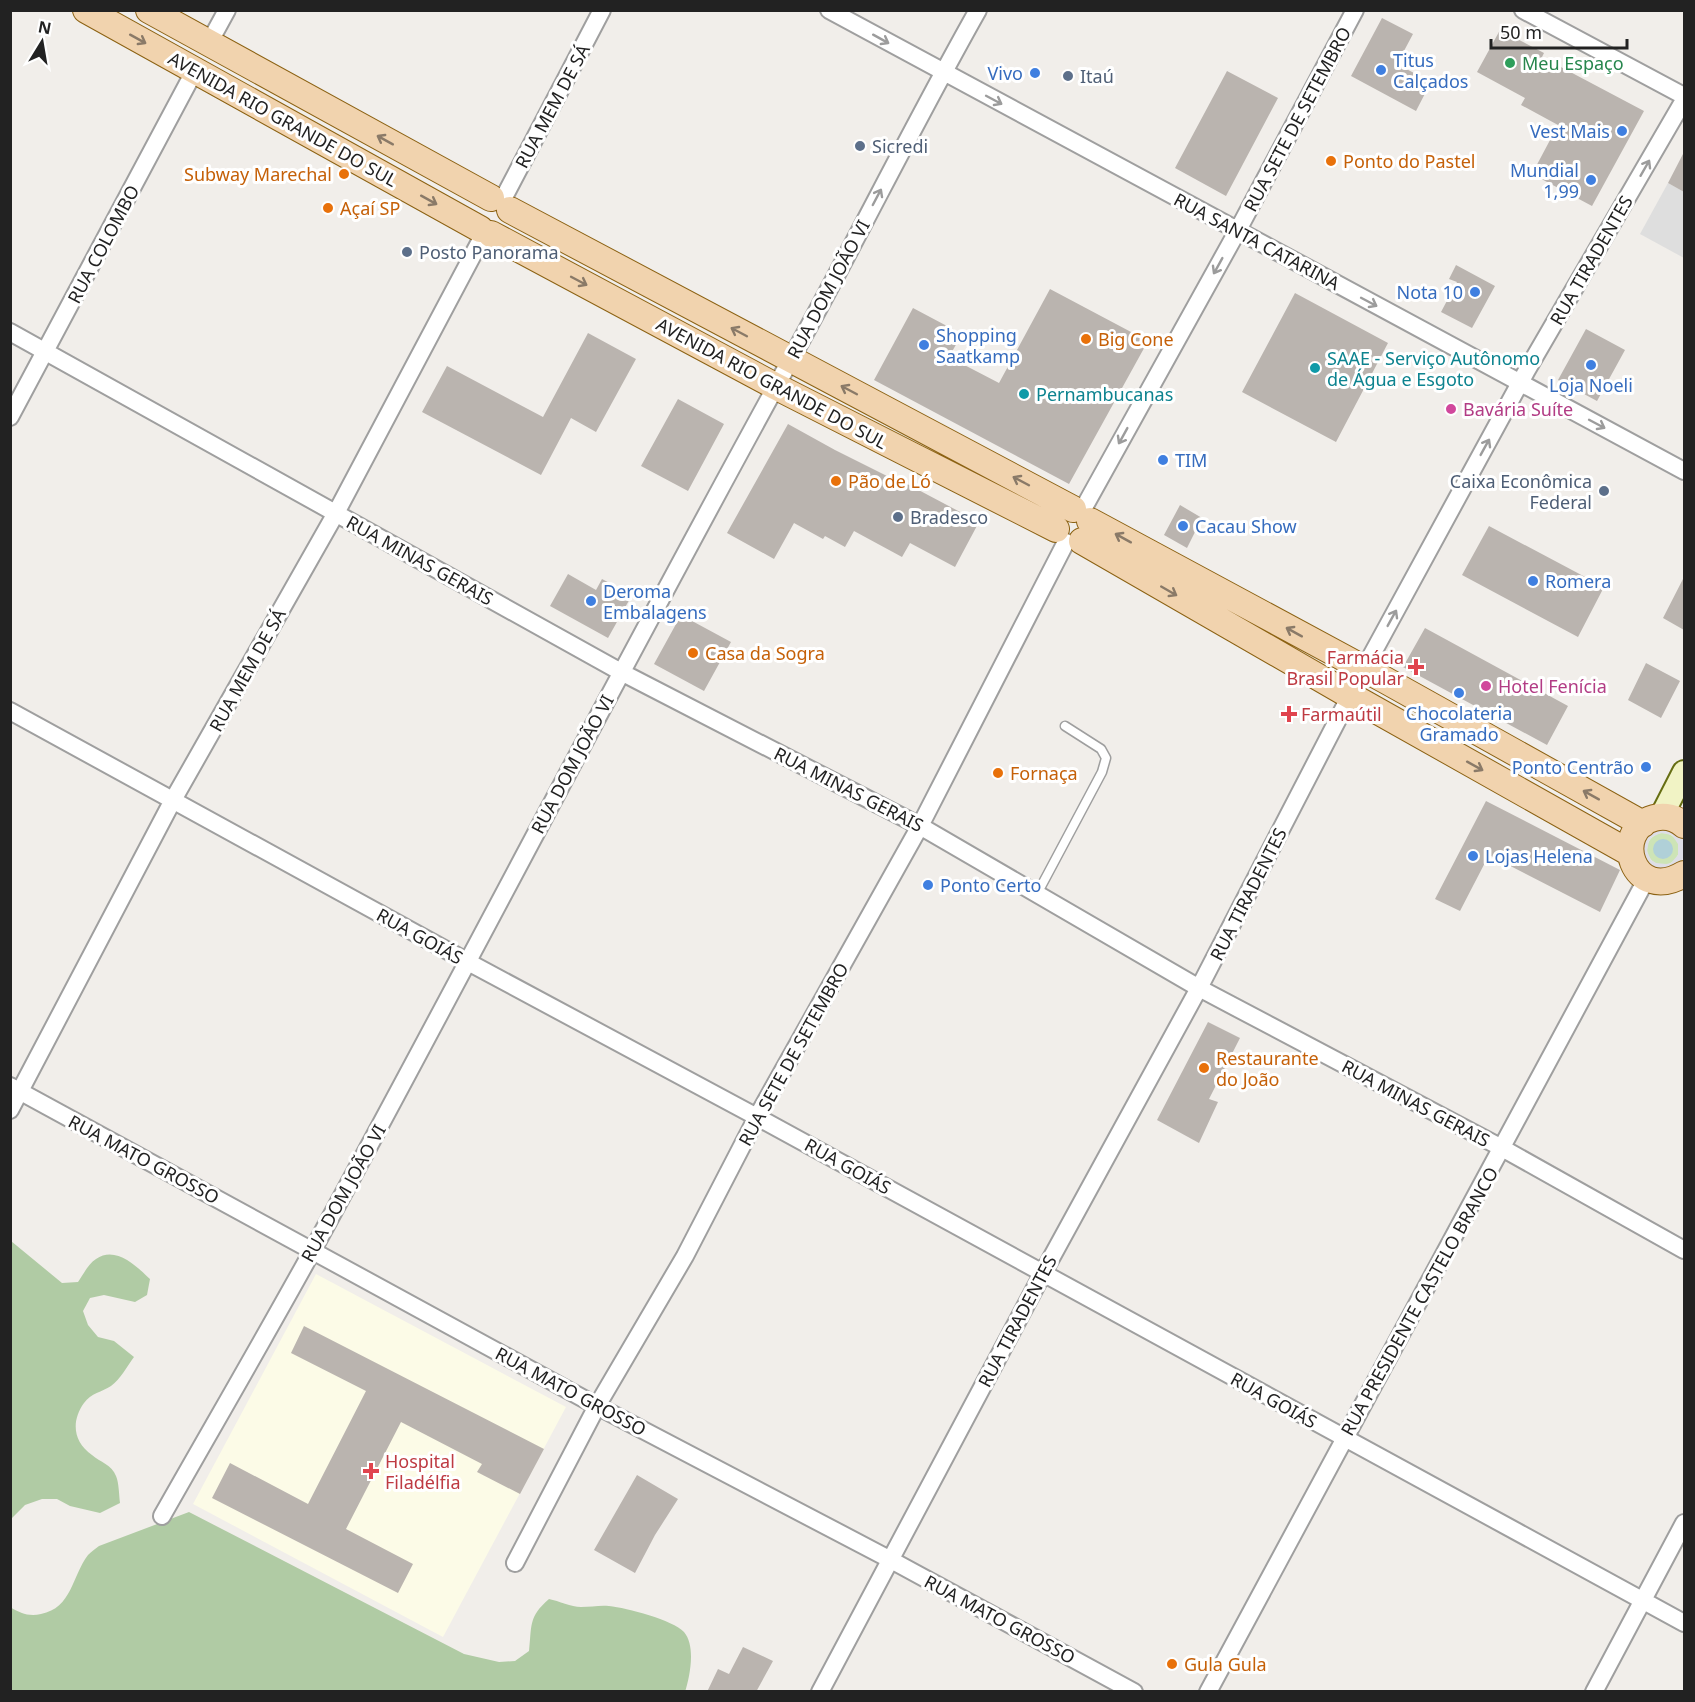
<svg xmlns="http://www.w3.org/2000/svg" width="1695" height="1702" font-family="'Noto Sans',sans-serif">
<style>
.education{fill:#fcfbe7}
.grass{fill:#cde4b6}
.forest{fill:#b0cba4}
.parking{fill:#dedede}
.plaza{fill:#dedee6;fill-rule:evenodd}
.water{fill:#b0d0d8}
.building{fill:#bab4af}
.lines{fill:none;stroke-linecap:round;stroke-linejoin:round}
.service-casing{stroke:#9f9f9f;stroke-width:11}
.minor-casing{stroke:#9f9f9f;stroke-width:20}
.secondary-casing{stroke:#666e13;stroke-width:26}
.primary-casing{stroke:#8c6213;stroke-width:28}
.service{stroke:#fff;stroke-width:8}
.minor{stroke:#fff;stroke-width:16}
.secondary{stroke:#f1f3c5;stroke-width:22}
.primary{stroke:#f1d3ae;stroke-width:26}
.oneway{stroke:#8a7a68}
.oneway2{stroke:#9c9c9c}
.leisure-dot{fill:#2e9e5b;stroke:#fff;stroke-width:2}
.shop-dot{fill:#3f7fe0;stroke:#fff;stroke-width:2}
.service-dot{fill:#5c6f8a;stroke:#fff;stroke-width:2}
.food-dot{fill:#e8710a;stroke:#fff;stroke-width:2}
.culture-dot{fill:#0f9aa8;stroke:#fff;stroke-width:2}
.hotel-dot{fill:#d1479c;stroke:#fff;stroke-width:2}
.health-dot{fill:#e0444e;stroke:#fff;stroke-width:2}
.labels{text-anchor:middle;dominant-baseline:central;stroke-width:6;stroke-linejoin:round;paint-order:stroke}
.shop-label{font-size:18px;fill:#366cbe;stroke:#fff;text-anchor:start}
.leisure-label{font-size:18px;fill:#27864d;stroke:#fff;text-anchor:start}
.service-label{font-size:18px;fill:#4e5e75;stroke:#fff;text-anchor:start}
.street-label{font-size:18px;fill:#222;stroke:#fff}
.food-label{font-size:18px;fill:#c56008;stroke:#fff;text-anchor:start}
.culture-label{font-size:18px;fill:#0d838f;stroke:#fff;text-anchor:start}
.hotel-label{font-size:18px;fill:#b23c85;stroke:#fff;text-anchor:start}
.health-label{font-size:18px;fill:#be3a42;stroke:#fff;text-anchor:start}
</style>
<rect width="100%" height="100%" fill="#f1eeea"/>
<path class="education" d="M316,1274L566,1407L443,1637L193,1504Z"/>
<path class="grass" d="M1647 849a16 16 0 1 1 32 0a16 16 0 1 1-32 0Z"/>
<path class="forest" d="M11,1241L62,1283L78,1282C83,1275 88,1264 96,1259C116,1245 137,1267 150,1279L147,1295L135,1302L104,1295L90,1298L83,1311L88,1325L98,1337L114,1341L134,1357C128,1365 120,1380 111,1386C102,1392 91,1393 84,1403C71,1421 73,1442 92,1455C100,1462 112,1465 116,1476C119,1483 119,1495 120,1503L100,1513L70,1506L57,1499H42L25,1505L11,1519Z
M189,1512L464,1654L499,1662L515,1661L529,1651C532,1626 528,1617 549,1599C559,1601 571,1607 581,1607C591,1607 600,1605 609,1606C627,1608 673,1620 684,1632C696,1646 690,1676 685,1692L11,1691L10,1607C20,1613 29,1617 41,1614C72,1608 72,1576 88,1555C91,1552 95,1549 99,1546Z"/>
<path class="parking" d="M1668,183L1684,192V258L1640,234Z"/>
<path class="plaza" d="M1658,826L1679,832L1684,840V856L1679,866L1657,871L1645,863L1641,841ZM1661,833L1672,835L1678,844V855L1671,863L1666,864L1656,863L1651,860L1647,851L1649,841L1652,837Z"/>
<path class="water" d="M1653 849a10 10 0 1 1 20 0a10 10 0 1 1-20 0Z"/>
<path class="building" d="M1382,18L1413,34L1397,64L1431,82L1416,111L1351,76Z
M1500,30L1544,53L1542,57L1644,111L1592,206L1532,174L1558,125L1521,105L1525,98L1477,72Z
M1227,71L1278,98L1226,196L1175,168Z
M1684,152V192L1668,183Z
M1456,265L1495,286L1472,328L1441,312L1457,282L1449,279Z
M1050,289L1148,341L1069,484L874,380L913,308L962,334L949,357L999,383Z
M1295,293L1388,343L1336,442L1242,392Z
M1586,329L1625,350L1597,401L1558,380Z
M588,333L636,359L596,432L571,418L541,475L422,412L447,366L543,417Z
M678,399L724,424L688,491L641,466Z
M788,424L835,450L893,479L894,477L979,522L955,567L910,543L902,557L854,531L845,547L825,536L823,539L794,523L774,559L727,533Z
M1180,505L1202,518L1187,548L1164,535Z
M1489,526L1604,587L1578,637L1462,575Z
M568,574L596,590L602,579L632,595L608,638L550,606Z
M1684,577V630L1663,618Z
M681,615L731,642L704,691L654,664Z
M1425,628L1568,706L1547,745L1403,667Z
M1646,663L1680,681L1661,718L1628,700Z
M1486,801L1620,870L1600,912L1489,855L1460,911L1435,899Z
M1208,1022L1240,1038L1209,1099L1218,1102L1199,1143L1157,1120Z
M304,1326L544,1449L520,1494L477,1472L482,1464L401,1422L346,1529L413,1564L398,1593L212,1498L230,1463L308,1504L366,1391L291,1353Z
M637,1475L678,1499L655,1535L635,1573L594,1550Z
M743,1647L773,1661L756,1692H707L718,1669L729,1674Z"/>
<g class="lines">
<defs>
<path id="service" d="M1037,894L1102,772L1106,758L1101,749L1065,726"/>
<path id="minor" d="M829,10L1684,471
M1523,10L1684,96
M209,43L227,10
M502,201L602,10
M10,332L621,672L920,826L1199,988L1502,1148L1684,1250
M10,417L195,70
M1082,511L1238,230L1355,10
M10,711L468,962L757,1117L1684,1623
M10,1086L597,1406L891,1560L1134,1692
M10,1110L173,800L336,513L485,232
M162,1516C213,1426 265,1337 315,1246C475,952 629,653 791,359C855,244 913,125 978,10
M515,1563L597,1406L685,1256L757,1117L920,826L1066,542
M820,1692L1043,1273L1199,988L1364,669L1527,370L1684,100
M1208,1692L1647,878
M1594,1692L1684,1523"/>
<path id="secondary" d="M1661,817L1684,772"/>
<path id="primary" d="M86,10L480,229
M149,10L491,198
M510,210L1073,509
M491,234L775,386L1056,529
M1090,521L1385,680L1643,824
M1082,541L1351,696L1630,853
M1684,825C1676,818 1665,815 1654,818C1610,830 1632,905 1684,874"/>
</defs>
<use href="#service" class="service-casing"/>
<use href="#minor" class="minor-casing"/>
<use href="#secondary" class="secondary-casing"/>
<use href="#primary" class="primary-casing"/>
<use href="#service" class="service"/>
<use href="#minor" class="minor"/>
<use href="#secondary" class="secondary"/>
<use href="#primary" class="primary"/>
</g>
<defs><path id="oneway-shaft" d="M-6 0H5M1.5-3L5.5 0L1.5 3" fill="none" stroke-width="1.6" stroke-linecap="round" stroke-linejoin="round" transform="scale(1.5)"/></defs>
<g class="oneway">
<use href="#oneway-shaft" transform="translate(138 39) rotate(29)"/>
<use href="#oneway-shaft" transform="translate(385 140) rotate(-151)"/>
<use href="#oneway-shaft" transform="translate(429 200) rotate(29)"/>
<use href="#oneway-shaft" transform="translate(579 281) rotate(28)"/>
<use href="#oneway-shaft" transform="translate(739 332) rotate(-152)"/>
<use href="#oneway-shaft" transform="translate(849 390) rotate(-152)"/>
<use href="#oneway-shaft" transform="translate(1021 481) rotate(-152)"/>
<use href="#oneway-shaft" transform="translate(1123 538) rotate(-151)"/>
<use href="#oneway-shaft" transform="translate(1169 591) rotate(30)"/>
<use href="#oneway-shaft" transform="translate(1294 632) rotate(-151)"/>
<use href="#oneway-shaft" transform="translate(1475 766) rotate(29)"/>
<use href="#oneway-shaft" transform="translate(1591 795) rotate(-151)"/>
</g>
<g class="oneway2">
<use href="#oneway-shaft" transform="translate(881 39) rotate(29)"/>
<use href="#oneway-shaft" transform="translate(994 100) rotate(28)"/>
<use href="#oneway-shaft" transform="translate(1645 168) rotate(-60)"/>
<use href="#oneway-shaft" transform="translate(877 197) rotate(-62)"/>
<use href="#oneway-shaft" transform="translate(1218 266) rotate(119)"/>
<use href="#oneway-shaft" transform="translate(1369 302) rotate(28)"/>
<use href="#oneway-shaft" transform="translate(1597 424) rotate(28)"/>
<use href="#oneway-shaft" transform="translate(1123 436) rotate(119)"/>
<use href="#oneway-shaft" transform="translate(1485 447) rotate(-61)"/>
<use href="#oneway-shaft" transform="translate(1392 618) rotate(-61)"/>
</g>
<circle class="leisure-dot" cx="1510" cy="63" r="6"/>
<g class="shop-dot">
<circle cx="1381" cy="70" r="6"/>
<circle cx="1035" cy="73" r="6"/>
<circle cx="1622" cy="131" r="6"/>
<circle cx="1591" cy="180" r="6"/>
<circle cx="1475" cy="292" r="6"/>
<circle cx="924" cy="345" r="6"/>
<circle cx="1591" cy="365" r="6"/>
<circle cx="1163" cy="460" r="6"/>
<circle cx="1183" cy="526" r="6"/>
<circle cx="1533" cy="581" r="6"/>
<circle cx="591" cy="601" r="6"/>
<circle cx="1459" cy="693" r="6"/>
<circle cx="1646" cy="767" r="6"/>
<circle cx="1473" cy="856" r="6"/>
<circle cx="928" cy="885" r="6"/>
</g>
<g class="service-dot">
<circle cx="1068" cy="76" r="6"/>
<circle cx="860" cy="146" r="6"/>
<circle cx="407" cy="252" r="6"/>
<circle cx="1604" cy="491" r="6"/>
<circle cx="898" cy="517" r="6"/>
</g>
<g class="food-dot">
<circle cx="1331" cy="161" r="6"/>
<circle cx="344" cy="174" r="6"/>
<circle cx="328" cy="208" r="6"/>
<circle cx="1086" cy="339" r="6"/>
<circle cx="836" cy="481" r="6"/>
<circle cx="693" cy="653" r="6"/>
<circle cx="998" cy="773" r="6"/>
<circle cx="1204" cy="1068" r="6"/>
<circle cx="1172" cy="1664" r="6"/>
</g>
<g class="culture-dot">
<circle cx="1315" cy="368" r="6"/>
<circle cx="1024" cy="394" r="6"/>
</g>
<g class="hotel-dot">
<circle cx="1451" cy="409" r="6"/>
<circle cx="1486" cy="686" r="6"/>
</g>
<g class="health-dot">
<path d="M1413 658h6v6h6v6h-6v6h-6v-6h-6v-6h6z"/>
<path d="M1286 705h6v6h6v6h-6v6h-6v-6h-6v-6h6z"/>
<path d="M368 1462h6v6h6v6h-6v6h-6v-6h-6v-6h6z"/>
</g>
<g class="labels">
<g class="shop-label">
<text x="1393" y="60">Titus<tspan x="1393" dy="21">Calçados</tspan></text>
<text x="1023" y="73" text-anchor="end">Vivo</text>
<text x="1610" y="131" text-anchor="end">Vest Mais</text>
<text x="1579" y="170" text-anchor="end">Mundial<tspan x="1579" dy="21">1,99</tspan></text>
<text x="1463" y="292" text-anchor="end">Nota 10</text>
<text x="936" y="335">Shopping<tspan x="936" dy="21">Saatkamp</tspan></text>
<text x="1591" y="385" text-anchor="middle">Loja Noeli</text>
<text x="1175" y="460">TIM</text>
<text x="1195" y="526">Cacau Show</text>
<text x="1545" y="581">Romera</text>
<text x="603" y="591">Deroma<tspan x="603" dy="21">Embalagens</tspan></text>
<text x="1459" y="713" text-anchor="middle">Chocolateria<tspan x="1459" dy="21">Gramado</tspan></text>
<text x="1634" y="767" text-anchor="end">Ponto Centrão</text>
<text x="1485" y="856">Lojas Helena</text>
<text x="940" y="885">Ponto Certo</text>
</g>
<g class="leisure-label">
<text x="1522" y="63">Meu Espaço</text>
</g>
<g class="service-label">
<text x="1080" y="76">Itaú</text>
<text x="872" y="146">Sicredi</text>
<text x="419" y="252">Posto Panorama</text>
<text x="1592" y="481" text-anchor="end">Caixa Econômica<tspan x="1592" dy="21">Federal</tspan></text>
<text x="910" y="517">Bradesco</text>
</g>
<g class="street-label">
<text transform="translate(552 106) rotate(-62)">RUA MEM DE SÁ</text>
<text transform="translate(283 119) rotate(29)">AVENIDA RIO GRANDE DO SUL</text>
<text transform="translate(1297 119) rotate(-62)">RUA SETE DE SETEMBRO</text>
<text transform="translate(1257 241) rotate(28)">RUA SANTA CATARINA</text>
<text transform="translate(103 244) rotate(-62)">RUA COLOMBO</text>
<text transform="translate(1591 260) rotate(-60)">RUA TIRADENTES</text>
<text transform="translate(828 289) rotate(-62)">RUA DOM JOÃO VI</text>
<text transform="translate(772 383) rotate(28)">AVENIDA RIO GRANDE DO SUL</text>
<text transform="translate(420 560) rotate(29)">RUA MINAS GERAIS</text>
<text transform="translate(247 670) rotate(-61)">RUA MEM DE SÁ</text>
<text transform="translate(572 764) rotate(-62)">RUA DOM JOÃO VI</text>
<text transform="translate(849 789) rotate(27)">RUA MINAS GERAIS</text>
<text transform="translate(1248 894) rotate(-63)">RUA TIRADENTES</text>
<text transform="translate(420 936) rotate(29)">RUA GOIÁS</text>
<text transform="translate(793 1054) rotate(-61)">RUA SETE DE SETEMBRO</text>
<text transform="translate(1416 1103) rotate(28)">RUA MINAS GERAIS</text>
<text transform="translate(144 1159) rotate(28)">RUA MATO GROSSO</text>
<text transform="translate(848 1166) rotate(29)">RUA GOIÁS</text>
<text transform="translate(343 1193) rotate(-61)">RUA DOM JOÃO VI</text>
<text transform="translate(1419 1301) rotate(-61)">RUA PRESIDENTE CASTELO BRANCO</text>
<text transform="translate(1017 1321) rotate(-62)">RUA TIRADENTES</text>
<text transform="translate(571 1391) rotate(28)">RUA MATO GROSSO</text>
<text transform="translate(1274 1400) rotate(29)">RUA GOIÁS</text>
<text transform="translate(1000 1619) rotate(28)">RUA MATO GROSSO</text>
</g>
<g class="food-label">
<text x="1343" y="161">Ponto do Pastel</text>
<text x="332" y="174" text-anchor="end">Subway Marechal</text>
<text x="340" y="208">Açaí SP</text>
<text x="1098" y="339">Big Cone</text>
<text x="848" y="481">Pão de Ló</text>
<text x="705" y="653">Casa da Sogra</text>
<text x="1010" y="773">Fornaça</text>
<text x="1216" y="1058">Restaurante<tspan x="1216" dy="21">do João</tspan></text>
<text x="1184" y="1664">Gula Gula</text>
</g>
<g class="culture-label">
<text x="1327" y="358">SAAE - Serviço Autônomo<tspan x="1327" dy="21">de Água e Esgoto</tspan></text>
<text x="1036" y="394">Pernambucanas</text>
</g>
<g class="hotel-label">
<text x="1463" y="409">Bavária Suíte</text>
<text x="1498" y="686">Hotel Fenícia</text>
</g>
<g class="health-label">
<text x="1404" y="657" text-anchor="end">Farmácia<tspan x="1404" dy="21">Brasil Popular</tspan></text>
<text x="1301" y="714">Farmaútil</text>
<text x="385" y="1461">Hospital<tspan x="385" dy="21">Filadélfia</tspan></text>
</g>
</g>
<rect width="1695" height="1702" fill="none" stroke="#222222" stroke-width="24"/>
<g transform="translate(42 42) rotate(11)" stroke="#ffffff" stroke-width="4.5" paint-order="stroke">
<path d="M0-4.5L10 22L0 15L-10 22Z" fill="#222222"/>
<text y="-9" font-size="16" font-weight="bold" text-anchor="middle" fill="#222222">N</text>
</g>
<path d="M1491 39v9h136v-9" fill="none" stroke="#222222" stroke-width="3"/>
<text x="1500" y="39" font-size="18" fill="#222222" stroke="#ffffff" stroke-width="4.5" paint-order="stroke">50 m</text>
</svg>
